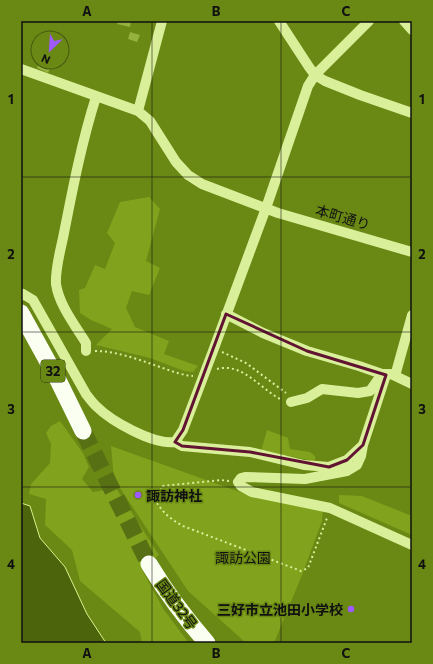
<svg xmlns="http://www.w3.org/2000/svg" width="433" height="664" font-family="Commissioner,'Noto Sans JP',sans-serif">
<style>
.green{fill:#80a21c}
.water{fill:#4c650c;stroke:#d9f28c}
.building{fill:#94b23d}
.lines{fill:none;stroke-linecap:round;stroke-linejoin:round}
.trunk-tunnel{stroke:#577013;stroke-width:17;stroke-dasharray:17 8;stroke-linecap:butt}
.path{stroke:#d9ef9a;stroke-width:2;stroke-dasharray:2 3;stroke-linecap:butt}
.minor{stroke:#d9ef9a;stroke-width:10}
.trunk{stroke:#fafff1;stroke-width:17}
.marked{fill:none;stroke:#611432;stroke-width:3;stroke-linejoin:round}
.grid{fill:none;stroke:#111;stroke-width:1;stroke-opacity:0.55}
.poi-dot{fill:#9e59ff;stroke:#698814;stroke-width:1.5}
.labels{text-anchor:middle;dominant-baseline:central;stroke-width:3;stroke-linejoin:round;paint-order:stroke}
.shield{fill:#698814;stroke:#2b3512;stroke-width:1}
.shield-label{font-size:13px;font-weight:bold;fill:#111}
.street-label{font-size:14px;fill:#111;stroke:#698814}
.poi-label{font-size:14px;font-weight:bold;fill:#111;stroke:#698814;text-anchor:start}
.park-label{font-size:14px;fill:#111;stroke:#698814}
.neatline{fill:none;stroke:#111;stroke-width:1.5}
.grid-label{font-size:13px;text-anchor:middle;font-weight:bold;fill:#111}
</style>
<rect width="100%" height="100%" fill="#698814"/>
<path class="green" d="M149,197L160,209L146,261L160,268L149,295L132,291L126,308L135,327L169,341L164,354L198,366L193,372L184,371L150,358L96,345L112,329L91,320L80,313L79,290L85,288L95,265L105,269L115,243L107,233L120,202Z
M60,421L83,453L89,467L82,479L93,492L116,488L159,555L141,568L164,610L189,643H142L140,632L80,581L72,550L45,525L46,499L29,494L31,484L50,463L51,444L46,433L51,426Z
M267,430L288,438L290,449L310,452L315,456V461L261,451Z
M111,446L251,496L323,509L322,521L302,575L274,643H246L188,591L114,479Z
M339,495L362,496L412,516V535L339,503Z"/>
<path class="water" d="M21,503L30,506L40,538L65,567L87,614L106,643H21Z"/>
<path class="building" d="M118,21H131L130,27L117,24Z
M130,32L140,35L137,42L128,39Z
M39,62H53L48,73L37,68Z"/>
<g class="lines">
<path class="trunk-tunnel" d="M83,431L149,564"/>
<path class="path" d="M95,351C116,351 137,359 157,366C169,370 180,375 193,376
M222,352L246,363L286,393
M217,369C243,362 261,390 282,400
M229,481L221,480L162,486L157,503C164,514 172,520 183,526L301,571L308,568L327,518"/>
<path class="minor" d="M279,21L309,67L315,75L325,81L360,95L412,113
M404,21L412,30
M21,69L138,111L150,121L176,162L188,175L202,184L278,213L412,252
M138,111L162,21
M21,296L23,294L33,300L86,394C89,398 92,402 96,406C111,421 153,445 175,442L183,430L213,351L266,208L308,86L315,75L369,21
M226,314L263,333L307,351L359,366L382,374H391L412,384
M86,351V343C75,325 59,305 56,284C55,268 61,249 64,233C73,187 82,141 96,97
M386,375L363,445L361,456L357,465L347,471L305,479L245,477L241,478L238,482L241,486L252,492L330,508L412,545
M395,376L412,315
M291,402L307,398L322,389L358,393L370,391L382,374
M175,442L182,446L250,452L304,465L329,467L347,460L363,445"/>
<path class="trunk" d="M21,313L59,382L83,431
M149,564C166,592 185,618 207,643"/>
</g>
<path class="marked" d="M226,314L307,351L386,375L363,445L347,460L329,467L250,452L182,446L175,442L183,430Z"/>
<path class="grid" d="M152,21V643M281,21V643M21,177H412M21,332H412M21,487H412"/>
<g class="poi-dot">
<circle cx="138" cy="495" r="4"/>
<circle cx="351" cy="609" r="4"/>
</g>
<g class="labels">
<rect class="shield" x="41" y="360" width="24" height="22" rx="3"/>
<g class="shield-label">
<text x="53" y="371">32</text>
</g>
<g class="street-label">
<text transform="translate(343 217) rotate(16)">本町通り</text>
<text transform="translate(177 604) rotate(54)">国道32号</text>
</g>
<g class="poi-label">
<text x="146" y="495">諏訪神社</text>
<text x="343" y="609" text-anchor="end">三好市立池田小学校</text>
</g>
<g class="park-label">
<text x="243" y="557">諏訪公園</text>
</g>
</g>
<rect width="433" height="664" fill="none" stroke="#698814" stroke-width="44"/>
<g transform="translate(50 50) rotate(205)"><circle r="19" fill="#698814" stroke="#465813"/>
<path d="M0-3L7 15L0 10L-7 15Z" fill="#9e59ff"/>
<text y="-6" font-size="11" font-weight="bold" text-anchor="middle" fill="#111111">N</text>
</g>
<rect x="22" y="22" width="389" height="620" class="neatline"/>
<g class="grid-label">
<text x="87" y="16">A</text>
<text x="216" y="16">B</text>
<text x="346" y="16">C</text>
<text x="11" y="104">1</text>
<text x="422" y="104">1</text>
<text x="11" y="259">2</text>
<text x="422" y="259">2</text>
<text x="11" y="414">3</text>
<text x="422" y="414">3</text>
<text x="11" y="569">4</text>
<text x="422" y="569">4</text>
<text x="87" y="658">A</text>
<text x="216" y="658">B</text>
<text x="346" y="658">C</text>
</g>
</svg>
